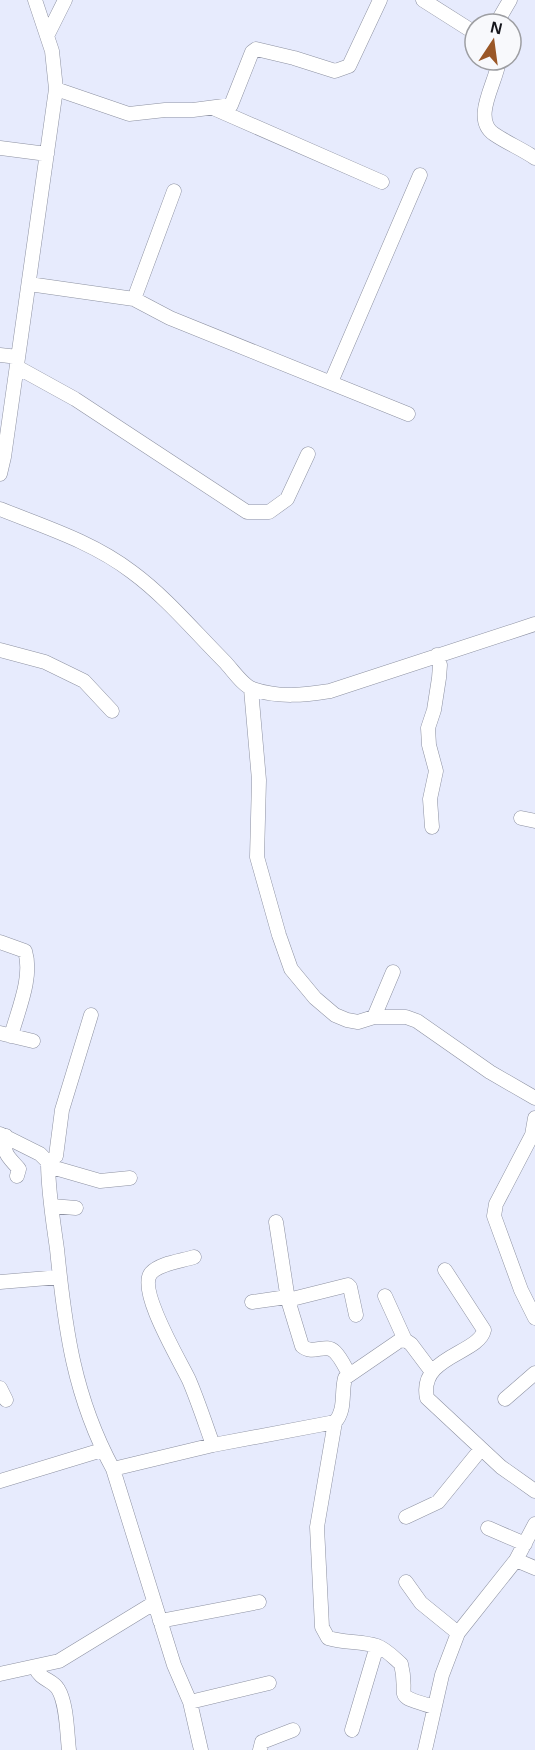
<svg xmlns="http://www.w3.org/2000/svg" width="535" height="1750" font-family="Arial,sans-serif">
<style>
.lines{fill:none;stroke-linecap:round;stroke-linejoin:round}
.minor-casing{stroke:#8d91a1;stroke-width:15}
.minor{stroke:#fff;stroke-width:14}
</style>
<rect width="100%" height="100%" fill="#e7ebfd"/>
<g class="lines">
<defs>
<path id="minor" d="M423,0L475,33
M496,24L510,0
M47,36L65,0
M499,60C497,82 471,118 494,134C507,143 522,149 535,158
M56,89L129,114L165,110H193L231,105L252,52L256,49L294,58L335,71L349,66L380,0
M213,108L382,182
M0,148L47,154
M29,284L134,299L170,318L408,414
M134,299L174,191
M0,355L18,357
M17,367L75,399L247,512H269L287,499L308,454
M331,382L420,175
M0,474L4,457L56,89L52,51L35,0
M0,509C45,527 93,542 132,572C166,597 194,631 224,661C232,669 243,686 253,689C279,698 305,695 330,691L535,624
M0,650L45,662L84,681L112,711
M251,689L259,780L257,857L279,935L291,969L315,998L335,1015L347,1020L358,1022L374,1017H406L417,1021L490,1072L535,1098
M521,818L535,821
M432,827L430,799L436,771L429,745L428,728L434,710L439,678L440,665L437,655
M0,942L25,951C33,977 18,1010 11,1036
M374,1017L393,972
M0,1033L33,1041
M535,1118L532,1135L496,1204L494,1216L521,1290L535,1318
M0,1134L40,1154L48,1162C48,1191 53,1220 57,1249C65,1329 74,1397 113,1469L174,1665L190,1702L201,1750
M6,1136C3,1155 7,1155 19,1169L17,1176
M48,1162L56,1156L62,1110L91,1015
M48,1166L100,1181L130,1178
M52,1206L76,1208
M276,1222L288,1300L302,1346C314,1356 325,1342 335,1352C341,1358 345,1367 349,1374
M194,1257C182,1261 160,1263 151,1273C137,1290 180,1361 189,1380C198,1401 205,1423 213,1445
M445,1270L484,1330C479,1354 418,1356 427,1398L501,1467L535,1491
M0,1282L60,1277
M385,1296L405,1340
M288,1300L348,1285L350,1287L356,1315
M252,1302L287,1297
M0,1388L6,1400
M505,1399L535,1373
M335,1422L317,1527L322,1627L328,1638C344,1643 362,1641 377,1646C386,1649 394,1658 401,1664C410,1699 389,1694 434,1707
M113,1469L213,1445L335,1422C346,1410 341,1393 345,1378L399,1341L405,1340L411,1344L432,1372
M0,1481L102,1450
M406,1517L438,1502L481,1449
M488,1528L525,1544
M516,1560L535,1568
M406,1582L421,1603L458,1633
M160,1621L259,1602
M35,1667C41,1681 52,1679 58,1689C67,1703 67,1734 69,1750
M0,1674L59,1661L154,1603
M190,1702L269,1683
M352,1730L377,1646
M260,1750L262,1742L293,1730
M425,1750L442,1675L458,1633L516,1560L535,1524"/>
</defs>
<use href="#minor" class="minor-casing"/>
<use href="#minor" class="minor"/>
</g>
<g transform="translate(493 42) rotate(13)"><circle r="28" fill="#f8f9fc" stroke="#9d9ea2" stroke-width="1.5"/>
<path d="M0-4.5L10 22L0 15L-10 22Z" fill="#9a5727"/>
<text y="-9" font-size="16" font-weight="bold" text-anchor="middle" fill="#15161c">N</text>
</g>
</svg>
